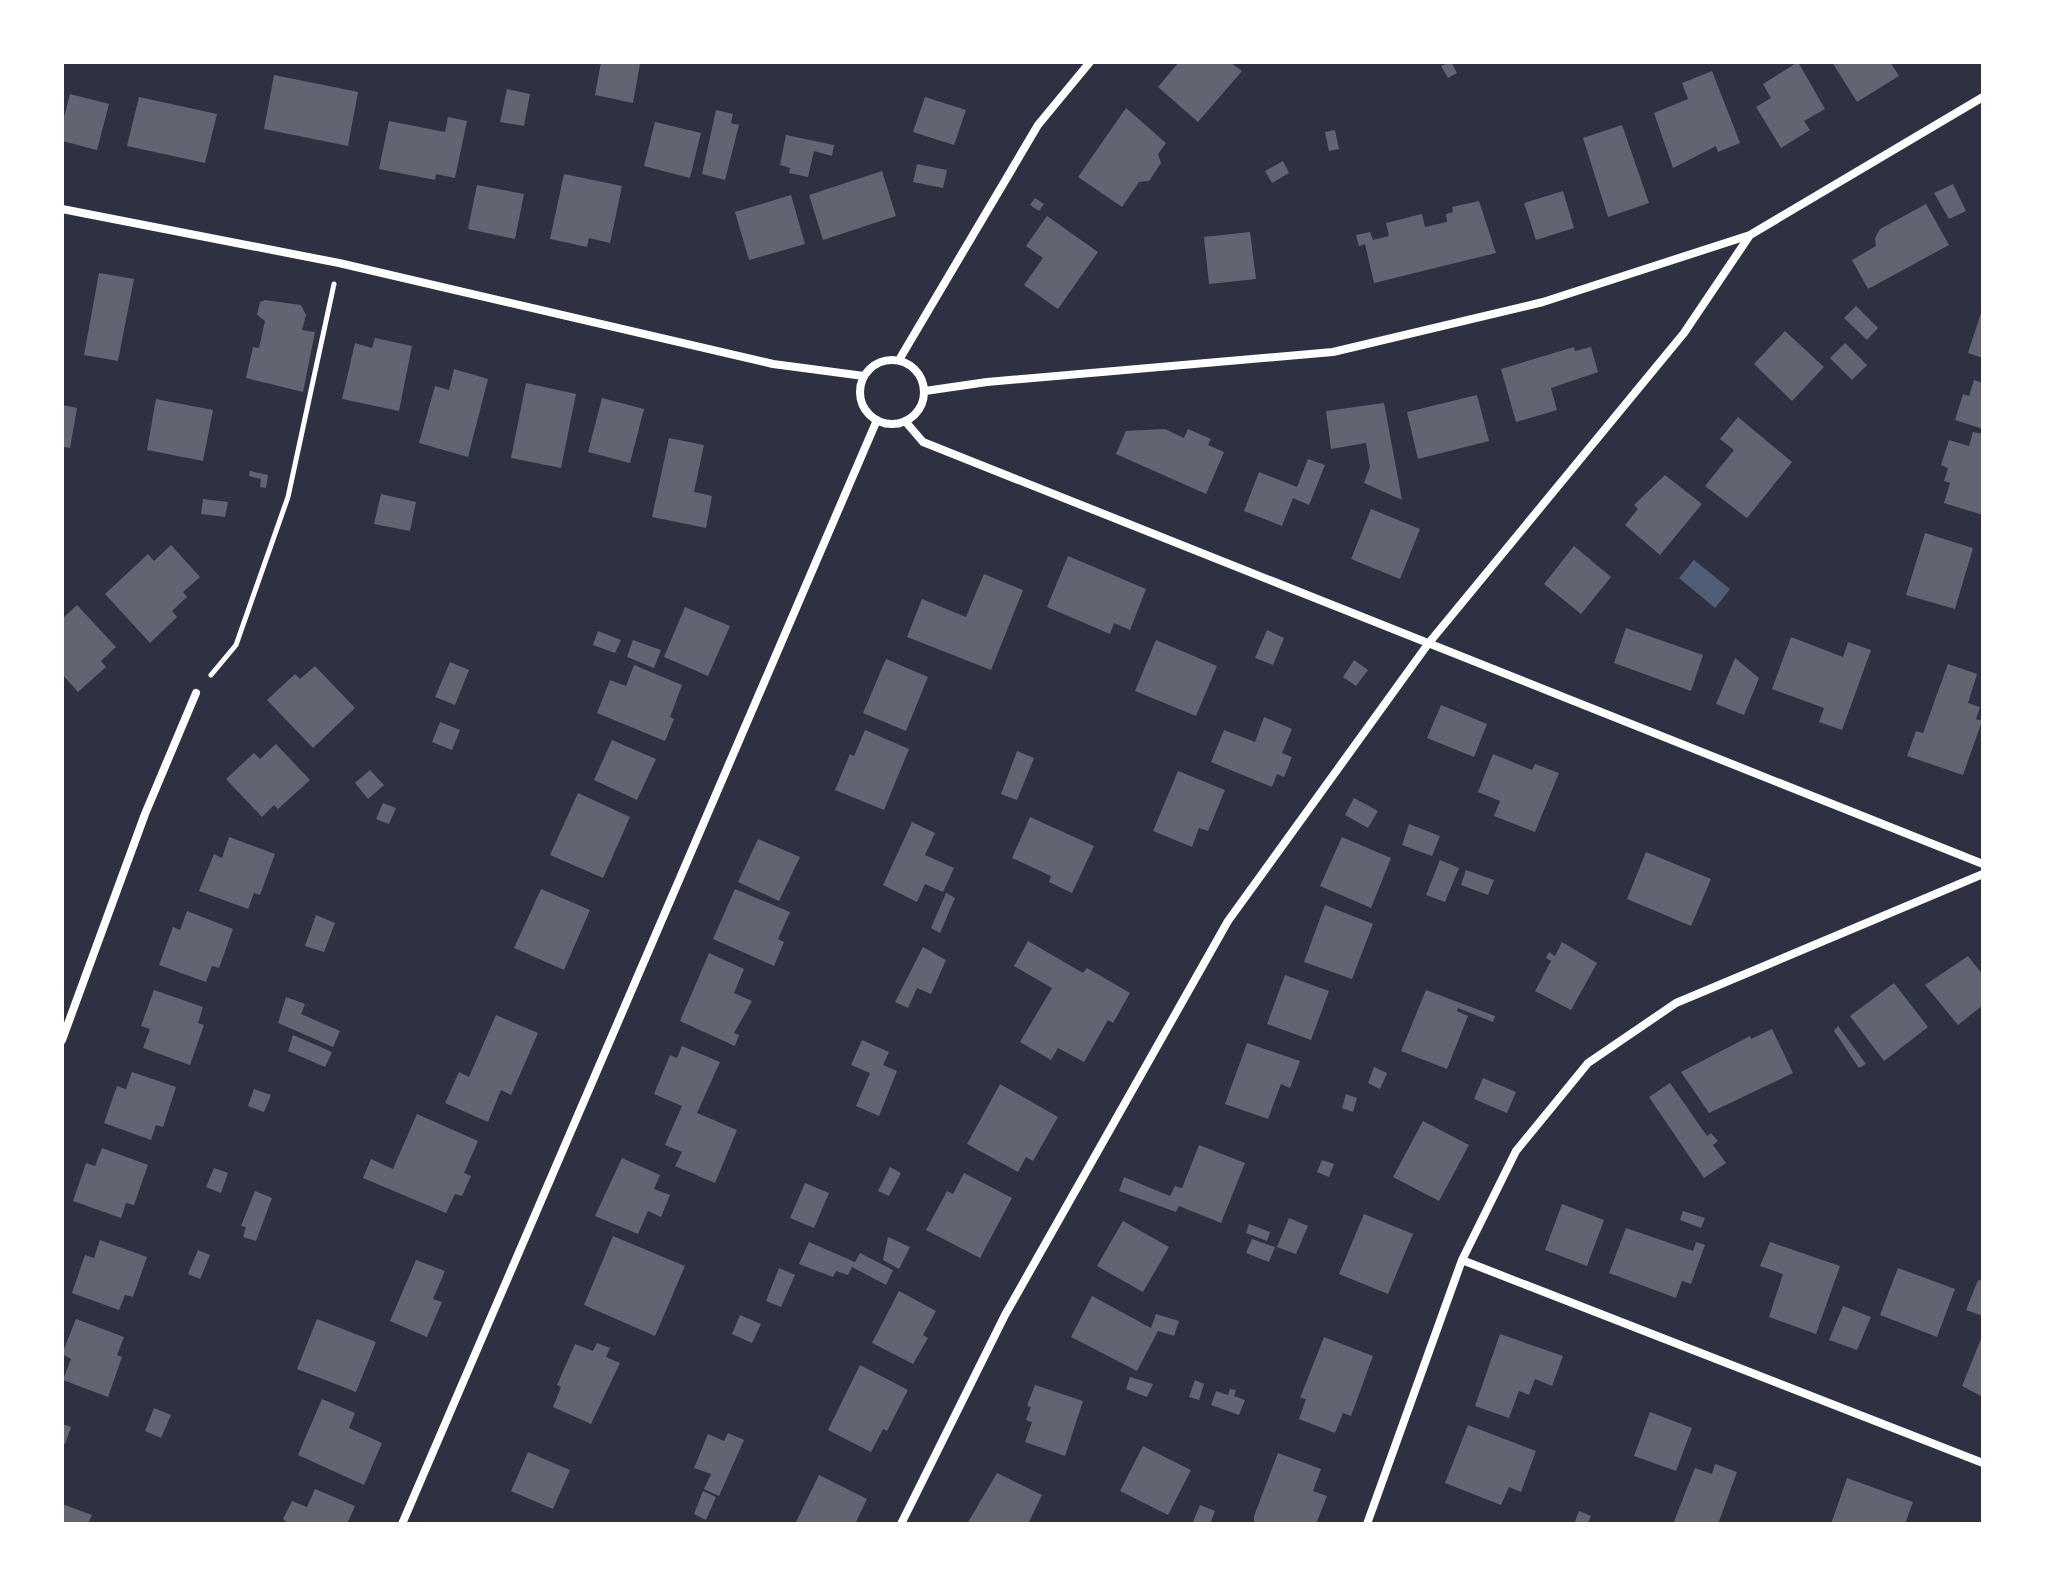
<svg xmlns="http://www.w3.org/2000/svg" width="2045" height="1586" font-family="'Source Serif 4',serif">
<style>
.water{fill:#4f5d75}
.building{fill:#626471}
.lines{fill:none;stroke-linecap:round;stroke-linejoin:round}
.path{stroke:#fff;stroke-width:5}
.minor{stroke:#fff;stroke-width:8}
</style>
<rect width="100%" height="100%" fill="#2d3142"/>
<path class="water" d="M1694,560L1730,589L1715,608L1679,578Z"/>
<path class="building" d="M601,62L640,64L633,103L595,95Z
M1179,62H1230L1242,71L1198,122L1158,87Z
M1451,62L1457,73L1448,78L1441,66Z
M1798,62L1825,109L1804,121L1810,130L1781,148L1756,107L1771,98L1763,84Z
M1832,62H1890L1899,76L1857,102Z
M1712,71L1740,143L1718,152L1716,146L1673,168L1654,113L1688,99L1682,83Z
M274,75L358,92L348,146L264,129Z
M507,89L530,94L524,126L500,122Z
M70,94L109,104L97,150L62,141V125Z
M139,97L217,114L205,163L127,146Z
M925,97L966,110L954,145L913,132Z
M1126,108L1166,143L1158,154L1161,163L1149,181L1139,182L1122,207L1078,177Z
M716,110L733,114L731,123L739,125L725,180L702,174Z
M448,117L467,121L455,178L436,174L435,180L379,169L389,121L445,132Z
M655,122L701,133L690,178L644,166Z
M1622,125L1649,203L1608,217L1583,138Z
M1335,130L1339,149L1329,151L1325,132Z
M786,135L834,145L832,156L814,151L808,177L789,173L790,168L780,165Z
M1283,161L1289,173L1272,183L1265,171Z
M917,164L947,170L943,188L913,182Z
M882,171L896,216L823,240L809,195Z
M564,174L622,186L610,243L589,238L587,247L550,239Z
M1953,184L1966,211L1949,219L1934,193Z
M477,185L524,194L515,239L468,229Z
M1563,191L1574,228L1536,240L1524,203Z
M791,195L805,244L749,260L735,212Z
M1035,198L1044,204L1039,211L1030,205Z
M1479,201L1496,253L1374,283L1365,244L1359,246L1356,235L1370,232L1373,240L1389,236L1386,223L1422,214L1425,227L1447,222L1446,214L1453,212L1452,207Z
M1926,204L1949,245L1868,289L1852,260L1876,246L1875,238L1880,229Z
M1047,216L1098,252L1058,309L1024,285L1043,258L1026,246Z
M1250,232L1256,279L1209,284L1204,237Z
M99,273L134,279L118,361L84,355Z
M265,300L301,305L306,315L302,330L315,332L303,392L246,378L253,347L259,348L265,321L257,315L260,302Z
M1856,306L1878,328L1867,340L1844,318Z
M1982,310H1983V358L1968,353Z
M1785,331L1824,367L1792,401L1754,364Z
M375,338L412,346L399,411L342,399L355,343L372,348Z
M1845,343L1867,365L1852,380L1830,358Z
M1574,347L1575,351L1591,347L1598,372L1551,388L1557,410L1516,422L1501,369Z
M454,369L488,379L468,457L419,443L435,386L449,390Z
M1974,380L1983,383V429L1955,420L1963,394L1969,396Z
M526,383L576,394L561,468L511,458Z
M1477,395L1489,441L1418,459L1407,412Z
M602,398L644,409L630,463L588,452Z
M156,399L213,410L203,461L147,450Z
M1384,403L1402,500L1364,483L1370,467L1366,443L1331,449L1326,411Z
M62,405L77,408L70,448L62,447Z
M1738,417L1792,462L1747,518L1705,486L1734,450L1720,439Z
M1165,429L1184,438L1188,429L1211,439L1208,445L1224,452L1206,494L1116,454L1126,431Z
M1973,432L1983,434V515L1944,503L1950,483L1944,481L1948,468L1941,465L1949,440L1969,446Z
M669,438L704,445L694,492L712,496L706,528L652,517Z
M1308,459L1325,465L1309,505L1293,498L1282,526L1244,511L1259,472L1297,487Z
M250,471L268,475L266,488L260,487L261,479L249,476Z
M1665,475L1702,504L1660,555L1625,525L1638,509L1634,505Z
M381,494L416,502L410,531L374,524Z
M203,499L228,502L225,517L201,514Z
M1371,509L1420,529L1400,579L1351,559Z
M1925,533L1973,548L1955,609L1906,595Z
M171,545L200,577L183,592L187,597L172,611L177,617L150,643L105,594L148,554L154,561Z
M1574,546L1611,577L1581,614L1544,584Z
M1068,556L1146,589L1130,630L1114,623L1110,634L1047,607Z
M984,574L1023,590L991,670L907,637L922,599L966,617Z
M77,605L116,647L101,661L106,667L78,692L62,674V619Z
M685,607L730,626L708,676L664,657Z
M1626,628L1703,655L1691,691L1614,663Z
M1267,630L1284,638L1273,665L1255,658Z
M598,631L621,640L615,653L593,645Z
M1791,637L1843,657L1848,642L1871,650L1842,730L1819,722L1824,708L1772,689Z
M633,640L661,650L654,668L627,657Z
M1156,640L1217,666L1196,716L1135,691Z
M1735,658L1759,678L1744,715L1716,704Z
M886,659L928,677L906,731L863,713Z
M1354,660L1368,670L1356,686L1343,677Z
M450,662L469,670L455,705L435,697Z
M1948,664L1977,674L1968,703L1980,707L1976,719L1982,721L1963,775L1907,756L1916,731L1923,733Z
M634,665L682,685L670,717L674,719L665,741L597,713L610,680L626,686Z
M315,666L355,708L313,748L267,700L295,674L300,679Z
M1441,705L1487,724L1474,757L1427,738Z
M1264,717L1292,729L1282,753L1292,757L1284,777L1277,774L1272,787L1211,762L1224,730L1255,742Z
M440,722L460,730L452,750L432,742Z
M865,730L909,749L884,810L835,790L850,754L854,756Z
M612,740L656,759L637,800L594,780Z
M276,744L310,780L278,809L274,805L262,817L226,779L254,753L260,759Z
M1017,751L1034,758L1017,800L1001,794Z
M1493,754L1532,770L1535,764L1559,773L1535,832L1494,816L1500,801L1478,792Z
M370,770L384,785L368,799L355,783Z
M1178,771L1225,790L1208,831L1199,828L1192,847L1153,831Z
M578,793L630,817L603,878L550,855Z
M1354,798L1378,811L1368,828L1345,815Z
M383,803L396,808L389,824L376,819Z
M1030,817L1094,846L1072,893L1049,882L1051,876L1012,858Z
M912,822L935,833L925,855L954,868L943,892L925,884L917,902L883,885Z
M1409,824L1440,836L1432,856L1402,845Z
M229,837L275,854L260,895L254,893L248,909L199,891L214,854L222,858Z
M1342,837L1391,858L1371,908L1320,886Z
M758,839L800,857L779,901L738,882Z
M1646,852L1711,879L1691,926L1627,899Z
M1440,860L1459,868L1445,902L1426,895Z
M1466,870L1494,880L1488,895L1461,885Z
M541,889L590,910L564,970L514,948Z
M735,889L790,912L778,939L784,942L774,966L713,939Z
M946,893L955,898L940,933L931,928Z
M1325,905L1373,924L1352,979L1304,962Z
M187,911L233,929L219,968L212,966L206,982L159,965L173,927L180,930Z
M316,915L335,923L324,952L305,946Z
M1028,941L1083,973L1087,968L1130,993L1113,1023L1108,1020L1084,1062L1058,1048L1051,1060L1020,1042L1052,988L1014,966Z
M1562,942L1597,963L1571,1010L1535,991L1551,961L1546,958L1549,952L1555,956Z
M923,947L946,960L931,994L917,988L908,1008L895,1002Z
M709,953L744,969L734,993L752,1001L734,1033L739,1035L735,1046L680,1021Z
M1968,956L1983,975V1005L1958,1025L1925,985Z
M1285,975L1329,991L1311,1040L1267,1024Z
M1894,983L1928,1027L1884,1061L1850,1016Z
M154,990L203,1007L198,1023L204,1025L190,1065L143,1048L150,1029L141,1026Z
M1426,990L1495,1016L1493,1022L1458,1008L1457,1011L1468,1016L1447,1069L1401,1051Z
M286,997L305,1004L301,1014L340,1031L333,1047L278,1023Z
M496,1015L538,1033L511,1095L501,1090L488,1122L445,1103L459,1072L469,1077Z
M1838,1026L1866,1064L1859,1068L1834,1031Z
M1772,1029L1793,1073L1709,1113L1681,1072L1750,1036L1751,1039Z
M293,1035L332,1052L325,1067L288,1051Z
M862,1040L889,1052L883,1065L897,1071L879,1116L856,1106L870,1073L851,1065Z
M1247,1043L1300,1061L1290,1088L1281,1084L1268,1119L1225,1104Z
M682,1046L720,1062L697,1113L737,1130L715,1183L675,1166L682,1152L665,1145L682,1106L654,1094L670,1055L677,1058Z
M1374,1067L1387,1073L1380,1089L1368,1083Z
M132,1072L176,1087L163,1127L156,1125L151,1140L104,1123L117,1086L126,1089Z
M1483,1078L1516,1092L1507,1113L1474,1099Z
M1670,1083L1707,1136L1711,1133L1718,1141L1713,1145L1726,1163L1704,1178L1649,1097Z
M1000,1084L1058,1117L1033,1161L1026,1157L1018,1172L967,1144Z
M254,1089L271,1095L264,1112L248,1106Z
M1346,1094L1357,1098L1353,1112L1342,1108Z
M417,1114L478,1141L464,1173L471,1176L462,1196L455,1194L446,1213L363,1178L371,1159L393,1169Z
M1423,1121L1469,1145L1439,1201L1393,1177Z
M1199,1145L1245,1163L1221,1223L1179,1206L1176,1212L1119,1191L1124,1177L1170,1196L1175,1186L1182,1188Z
M102,1148L148,1165L134,1205L126,1203L121,1218L73,1201L86,1163L95,1166Z
M622,1158L660,1175L654,1189L670,1195L661,1217L648,1211L638,1234L595,1216Z
M1322,1160L1334,1164L1329,1177L1317,1172Z
M890,1167L901,1173L889,1196L878,1191Z
M214,1168L228,1173L221,1193L206,1187Z
M964,1173L1012,1198L980,1258L926,1230L947,1191L953,1194Z
M805,1183L829,1193L814,1228L790,1218Z
M255,1191L272,1198L256,1241L243,1237L246,1227L241,1226Z
M1562,1204L1604,1220L1587,1266L1545,1250Z
M1683,1211L1705,1218L1701,1228L1680,1220Z
M1364,1214L1413,1234L1388,1294L1339,1274Z
M1289,1218L1308,1226L1296,1254L1277,1247Z
M1123,1221L1169,1247L1143,1292L1097,1266Z
M1249,1224L1270,1232L1267,1241L1246,1233Z
M1626,1228L1693,1251L1696,1242L1705,1245L1691,1284L1682,1281L1676,1298L1609,1273Z
M613,1236L685,1266L655,1336L584,1305Z
M888,1237L910,1247L899,1269L883,1260Z
M1252,1239L1275,1247L1269,1262L1246,1253Z
M100,1240L147,1257L133,1297L125,1295L119,1310L72,1293L85,1255L94,1258Z
M809,1242L855,1262L860,1253L893,1270L886,1285L852,1267L848,1275L836,1271L833,1277L799,1264Z
M1770,1242L1840,1266L1816,1334L1769,1317L1783,1274L1760,1266Z
M198,1250L210,1255L200,1279L188,1274Z
M416,1260L445,1271L433,1299L442,1302L427,1337L390,1321Z
M779,1268L795,1275L781,1307L766,1301Z
M1898,1268L1955,1289L1937,1337L1880,1315Z
M1978,1280L1983,1281V1316L1966,1310Z
M899,1291L936,1311L923,1335L928,1338L913,1364L872,1343Z
M1092,1296L1151,1328L1156,1314L1179,1321L1174,1336L1158,1331L1137,1371L1071,1337Z
M1843,1306L1871,1317L1857,1350L1829,1340Z
M740,1315L761,1324L752,1343L732,1334Z
M76,1319L124,1337L117,1355L122,1357L108,1397L63,1380L71,1359L62,1354Z
M317,1319L376,1342L356,1392L297,1369Z
M1500,1334L1563,1356L1552,1386L1535,1379L1529,1395L1519,1391L1509,1418L1475,1406Z
M1983,1334V1397L1962,1386Z
M1324,1337L1373,1356L1351,1416L1343,1413L1335,1433L1299,1419L1306,1399L1300,1398Z
M597,1343L610,1348L606,1357L620,1363L591,1424L553,1407L561,1387L557,1385L575,1344L593,1351Z
M860,1365L908,1390L887,1431L883,1429L871,1452L828,1430Z
M1130,1377L1153,1384L1147,1397L1126,1389Z
M1195,1380L1204,1384L1199,1400L1189,1397Z
M1035,1385L1083,1401L1065,1456L1025,1442L1032,1422L1026,1420L1031,1407L1027,1406Z
M1230,1389L1236,1390L1234,1396L1245,1400L1239,1415L1211,1405L1216,1391L1228,1395Z
M322,1399L355,1413L349,1428L382,1443L364,1485L298,1455Z
M154,1408L171,1415L161,1438L145,1431Z
M1650,1412L1692,1428L1676,1471L1634,1456Z
M62,1424L71,1427L65,1444L62,1443Z
M1468,1425L1536,1451L1521,1492L1509,1487L1501,1505L1445,1483Z
M728,1433L744,1440L719,1496L704,1489L711,1474L694,1468L708,1434L724,1441Z
M1143,1446L1191,1470L1168,1515L1120,1491Z
M528,1452L570,1470L553,1509L511,1491Z
M1278,1453L1321,1469L1313,1491L1327,1496L1316,1524H1254V1516Z
M1715,1464L1737,1472L1718,1524H1673L1695,1468L1712,1474Z
M997,1473L1042,1495L1028,1524H967Z
M819,1475L867,1499L855,1524H795Z
M1847,1478L1913,1502L1905,1524H1831Z
M315,1489L355,1506L347,1524H289L283,1519L292,1501L307,1507Z
M703,1491L716,1497L706,1520L694,1514Z
M62,1504L92,1515L88,1524H62Z
M1200,1505L1215,1511L1210,1524L1193,1522Z
M1579,1511L1591,1516L1587,1524H1574Z"/>
<g class="lines">
<path class="path" d="M211,675L236,645L288,497L334,284"/>
<path class="minor" d="M62,209L339,263L773,364L864,376
M899,360L1038,125L1090,62
M860 392a32 32 0 1 1 64 0a32 32 0 1 1-64 0Z
M925,391L987,382L1333,352L1543,302L1750,235L1983,97
M905,421L923,442L1983,864
M62,1040L145,814L196,693
M1462,1260L1983,1463
M402,1524L877,420
M901,1524L1005,1315L1228,921L1428,644L1684,333L1750,235
M1367,1524L1462,1260L1516,1151L1588,1063L1676,1003L1983,874"/>
</g>
<rect width="2045" height="1586" fill="none" stroke="#ffffff" stroke-width="128"/>
</svg>
